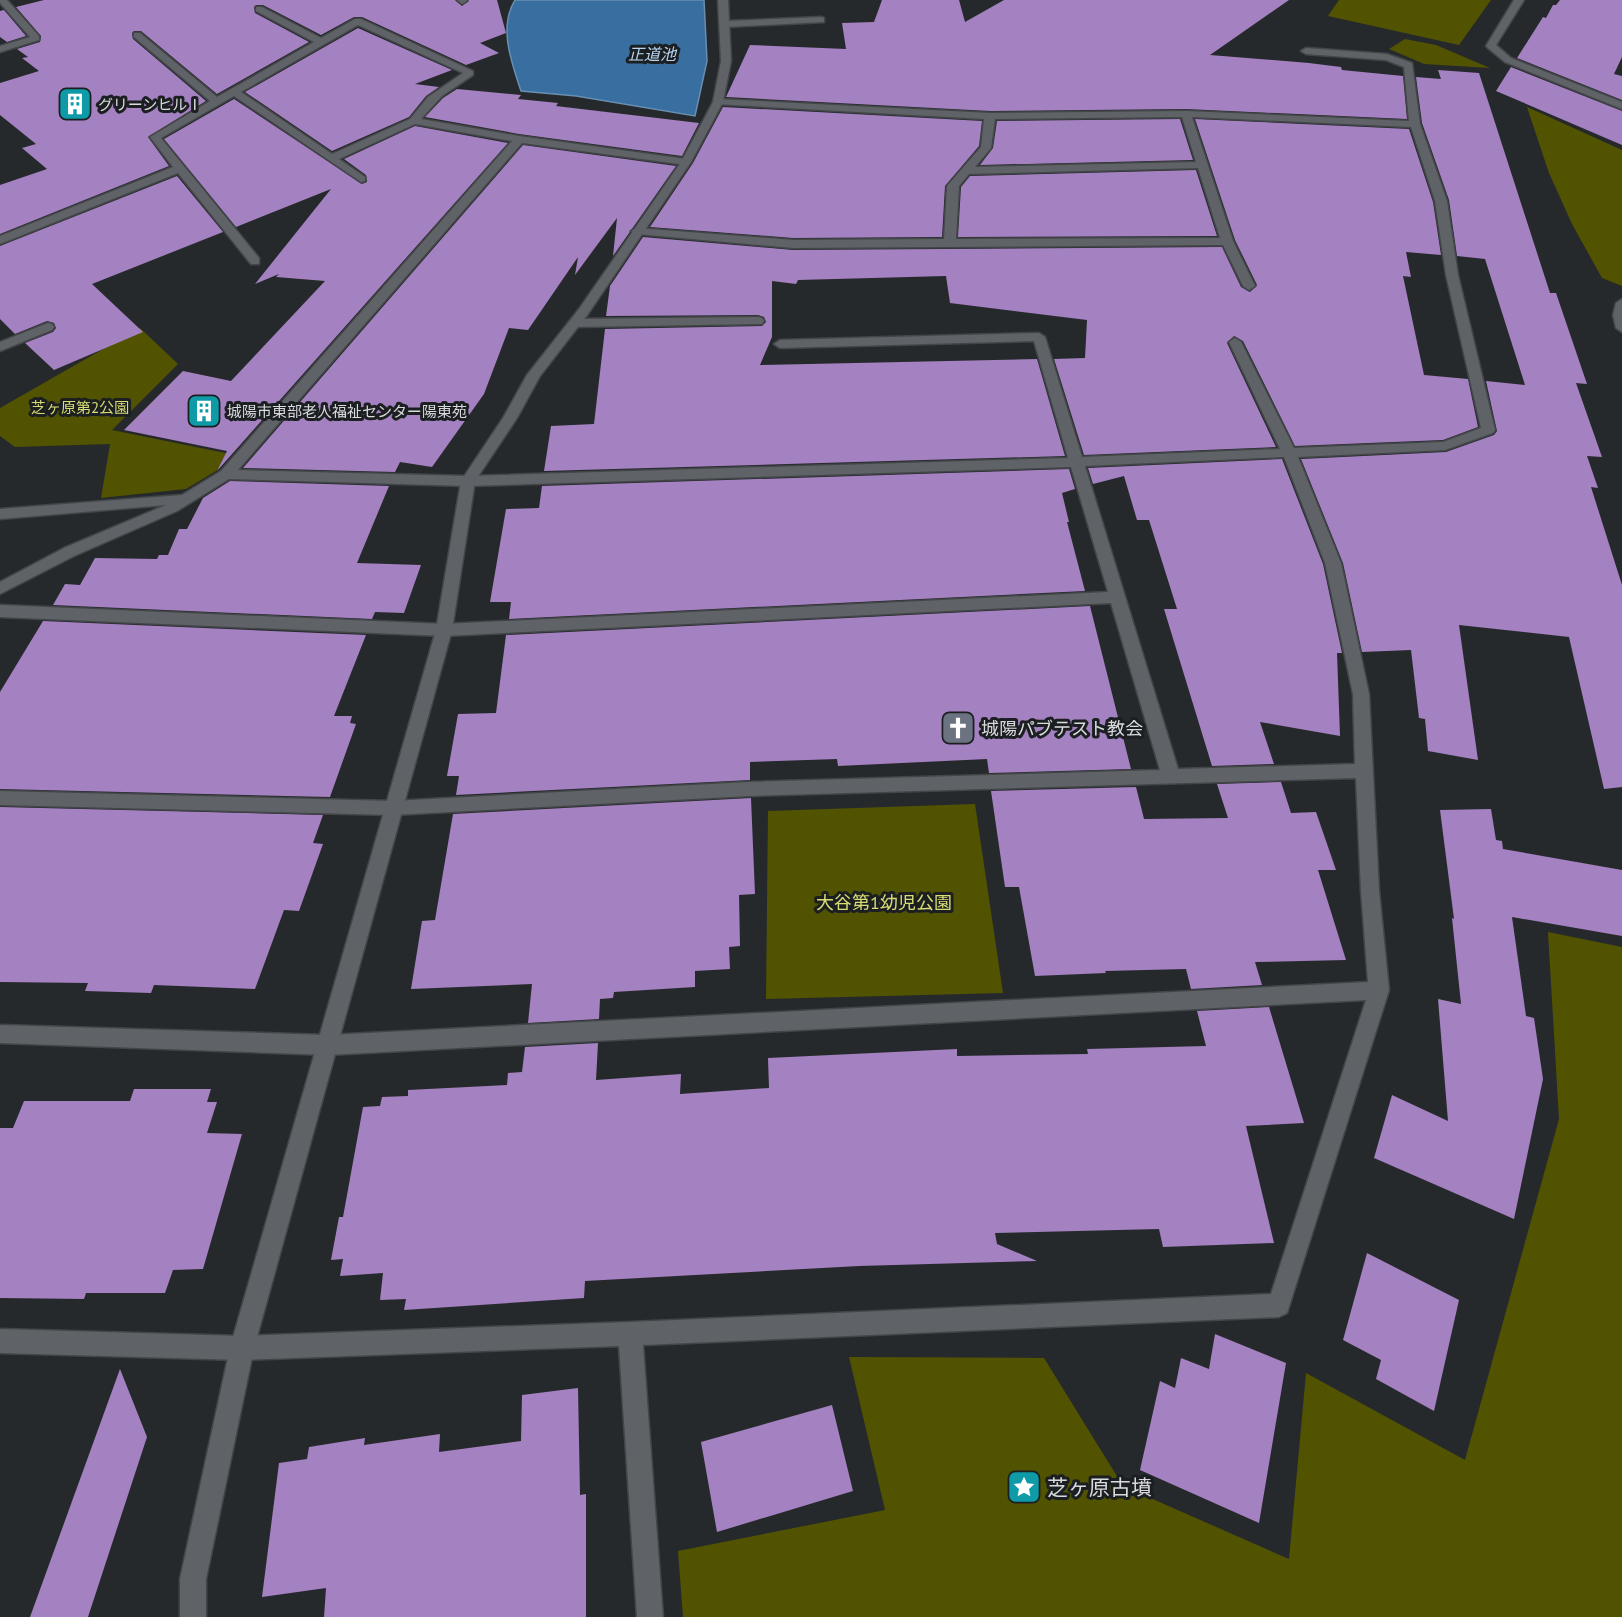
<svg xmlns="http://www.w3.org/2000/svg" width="1622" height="1617" font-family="'PT Sans','Noto Sans JP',sans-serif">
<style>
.green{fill:#525300}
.water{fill:#386fa0;stroke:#688fb2;stroke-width:1.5}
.building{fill:#a481c0}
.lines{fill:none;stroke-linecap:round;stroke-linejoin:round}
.lane-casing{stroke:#434648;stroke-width:3}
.street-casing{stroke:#434648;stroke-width:3}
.secondary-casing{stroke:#434648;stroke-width:3}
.lane{fill:#5f6266;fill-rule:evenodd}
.street{fill:#5f6266;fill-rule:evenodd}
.secondary{fill:#5f6266;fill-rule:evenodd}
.labels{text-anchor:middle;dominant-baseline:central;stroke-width:6;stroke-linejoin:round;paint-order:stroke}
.far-poi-label{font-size:15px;fill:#d8dadc;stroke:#1c1f22;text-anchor:start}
.far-park-label{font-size:15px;fill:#d8dc73;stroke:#1c1f22}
.far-water-label{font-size:16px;font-style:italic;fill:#b7d4f1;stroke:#1c1f22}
.poi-label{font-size:18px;fill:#d8dadc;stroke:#1c1f22;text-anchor:start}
.park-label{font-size:18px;fill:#d8dc73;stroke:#1c1f22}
.near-poi-label{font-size:21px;fill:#d8dadc;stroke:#1c1f22;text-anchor:start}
</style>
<rect width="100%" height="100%" fill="#26292c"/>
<path class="green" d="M1339,0H1491L1459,45L1328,16Z
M1405,39L1436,45L1490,68L1424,64L1389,49Z
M1527,107L1622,150V286L1602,278L1572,224L1549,173Z
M140,328L178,364L112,430L230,454L216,471L186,489L101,498L110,444L15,447L0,436V408Z
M975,804L1003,993L766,999L768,811Z
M1548,932L1622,947V1617H683L678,1551L885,1510L849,1357L1044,1358L1123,1486L1289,1559L1306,1373L1465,1460L1559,1119Z"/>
<path class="water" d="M515,0H704L707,61L695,116L576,96L521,91C512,64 498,27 515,0Z"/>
<path class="building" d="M44,0H455L462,6L469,0H497L506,33L480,43L499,53L466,65L362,17H354L321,35L263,5H256L254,7L255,13L309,42L217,94L141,31H134L132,33L133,39L206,101L148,137L169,166L0,234V185L47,169L22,148L36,144L0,115V83L39,71L22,58L28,57L17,49L40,42L41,36L16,7Z
M882,0H959L965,22L1004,0H1289L1210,55L1309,63L1341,67L1342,70L1403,76L1407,119L1186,109L990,111L726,97L750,45L846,49L842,23L874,22Z
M1560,0H1622V57L1614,74L1622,76V100L1517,58L1543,17L1546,18L1553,5H1556Z
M4,10L26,36L7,42L0,37V11Z
M358,28L452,70L415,84L439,87L426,96L409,117L332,151L245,92Z
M1511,67L1622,111V145L1496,91Z
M1438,70L1479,73L1550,293H1556L1587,384L1576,383L1602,457L1587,456L1598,488L1591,487L1622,585V787L1604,789L1569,637L1459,625L1478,760L1428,751L1425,719L1419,718L1411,650L1362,652L1343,563L1301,459L1446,452L1494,435L1497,431L1486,381L1525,385L1485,259L1457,256L1449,200L1422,123L1416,77L1441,79Z
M457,89L521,95L518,99L558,103L556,106L699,123L682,156L519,134L425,117L443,98Z
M234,99L362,184L367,182L366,175L344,159L415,126L508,143L217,471L227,451L124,430L183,371L231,381L325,281L276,277L279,274L255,284L331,189L236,227L164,139Z
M723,107L982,121L979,146L945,186L942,237L793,238L650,227L693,163Z
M1180,119L1193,160L980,165L993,148L997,121Z
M1195,119L1409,129L1433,202L1441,255L1406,252L1411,277L1403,276L1424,375L1468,379L1478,427L1443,440L1295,446L1243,341L1234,336L1227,343L1276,447L1084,455L1054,359L1085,358L1087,320L950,303L946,276L798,280L796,284L772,281V337L760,365L1037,359L1065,456L544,471L551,426L594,424L605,329L762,326L766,322L764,317L758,315L606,316L610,286L643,237L793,250L1222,247L1241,287L1250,292L1257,285L1235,240Z
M523,145L676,166L613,256L617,218L575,275L578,257L528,330L509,328L484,394L432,467L400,462L395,472L243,468Z
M1196,170L1217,236L958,237L961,187L970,176Z
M177,176L223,232L92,284L143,332L54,370L25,343L53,332L56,328L54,323L47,321L15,334L0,319V246Z
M1282,459L1323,564L1342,653H1337L1340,736L1260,722L1274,764L1212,766L1164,609H1177L1149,520H1137L1124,476L1093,484L1088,468Z
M1069,469L1075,489L1062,493L1069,522H1067L1085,591L509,619L511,602H490L506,509L539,508L542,486Z
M230,481L389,486L357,563L421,565L404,613L375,612L372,619L53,605L65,584L80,585L95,558L157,559L159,555H168L179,529H187L203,498Z
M1090,606L1131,769L989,773L987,759L838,766L837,759L750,762V780L456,795L459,776H447L458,714L496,713L506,635Z
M43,621L366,635L334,716H352L350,723L356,724L330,797L0,789V692Z
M1281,782L1291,813L1316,812L1336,870H1318L1346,960L1255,962L1262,985L1191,989L1186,969L1105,971L1106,973L1035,976L1019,887H1005L991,791L1136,787L1144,819L1228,818L1217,784Z
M751,798L755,894L739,895L740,946L729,947L730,969L695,971V987L614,992L613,998L600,999L599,1019L528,1023L532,984L411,989L422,921L435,920L453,814Z
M0,807L323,815L313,843L323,844L299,911L284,910L255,989L154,985L151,993L85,991L88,983L0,982Z
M1491,809L1496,840L1502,841L1503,849L1622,870V936L1512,917L1526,1016L1534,1018L1543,1079L1514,1219L1374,1158L1392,1095L1448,1121L1438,999L1461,1004L1452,918L1454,919L1440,810Z
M1269,1007L1304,1123L1246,1126L1274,1243L1163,1247L1159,1229L995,1233L997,1244L1037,1261L859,1266L585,1281L584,1298L404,1310L406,1299L380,1300L383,1273L340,1276L343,1259L331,1260L339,1217H343L363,1107L380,1106L382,1097L408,1096V1090L507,1085L508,1073L522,1072L525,1047L598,1043L596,1080L681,1074L680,1094L769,1088L768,1058L957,1049V1056L1088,1054L1087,1049L1206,1046L1197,1011Z
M134,1089H211L207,1102H217L207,1133L242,1134L203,1269L173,1270L165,1293H86L84,1299L0,1298V1128H13L24,1101H130Z
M1367,1253L1459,1300L1434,1411L1376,1379L1381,1360L1343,1340Z
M1215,1334L1286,1363L1259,1523L1140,1470L1160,1381L1175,1388L1181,1358L1209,1369Z
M120,1369L147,1437L88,1617H30Z
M578,1388L580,1495L586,1494V1617H324L326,1588L262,1597L279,1463L307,1459L309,1447L365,1438L364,1445L440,1434L439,1452L521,1441L522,1395Z
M832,1405L853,1491L717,1532L701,1442Z"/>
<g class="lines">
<defs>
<path id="lane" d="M821,17L824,18V22L726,27L721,24L726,21Z"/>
<path id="street" d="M0,0H7L39,36V40L0,52V46L30,37L0,3Z
M457,0H467V1L462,4Z
M1514,0H1524L1496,45L1511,58L1622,102V109L1505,62L1488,48L1486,46Z
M256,7H262L321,38L355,19H361L473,71V75L442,96L421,119L519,136L686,159L691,162L686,165L522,143L238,470L468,476L1068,458L1034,341L780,348L774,344L780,340L1039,333L1045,337L1082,457L1280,449L1229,342L1235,338L1241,342L1294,448L1443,442L1481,428L1446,275L1435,201L1411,127L1192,117L1233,241L1255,286L1249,290L1243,286L1223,245L793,248L637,234L631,231L637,228L793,240L944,239L947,186L981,147L984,119L714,104V100L718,99L990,113L1186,111L1409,121L1404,67L1386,60L1306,54L1301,51L1306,48L1387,54L1412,63L1420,124L1447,201L1458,275L1495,430L1493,433L1445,450L1298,457L1341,563L1369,694L1379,891L1389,990L1287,1313L1279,1317L643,1345L663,1617H637L619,1346L242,1360L0,1353V1329L242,1336L630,1322L1271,1294L1366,1000L328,1055L0,1043V1025L328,1035L1368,982L1361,891L1356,778L749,796L393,815L0,805V791L393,801L749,782L1160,770L1111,603L444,636L0,617V605L444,624L1108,592L1071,467L468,486L229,479L177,511L74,556L0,594V582L64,548L166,505L0,519V509L182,495L221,471L512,141L415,124L339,159L365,177V181L361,182L234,96L161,138L259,258V264H251L178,173L0,244V236L173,167L150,137L210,101L134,37V33H140L217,97L314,42L256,11ZM358,25L463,73L428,97L410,119L332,154L241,92ZM1182,117L1196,162L975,167L991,148L995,119ZM1198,168L1220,238L956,239L959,186L969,174ZM1284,457L1325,563L1353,694L1355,764L1178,769L1085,466Z
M1622,299V332L1616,328L1613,315L1616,303Z
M758,317L762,318L764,321L762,324L574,327L568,323L574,319Z
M48,323L52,324L54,327L52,330L0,351V342Z"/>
<path id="secondary" d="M718,0H728L731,61L723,102L713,121L691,162L588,314L540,376L517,418L475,481L452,630L254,1348L206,1579V1617H180V1579L230,1348L436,630L461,481L503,418L527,375L579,309L681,162L703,121L713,102L721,61Z"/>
</defs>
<use href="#lane" class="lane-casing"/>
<use href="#street" class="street-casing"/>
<use href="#secondary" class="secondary-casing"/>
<use href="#lane" class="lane"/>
<use href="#street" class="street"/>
<use href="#secondary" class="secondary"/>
</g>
<defs>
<symbol id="building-square" viewBox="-11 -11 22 22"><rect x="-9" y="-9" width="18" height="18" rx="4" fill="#0f9aa8" stroke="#1c1f22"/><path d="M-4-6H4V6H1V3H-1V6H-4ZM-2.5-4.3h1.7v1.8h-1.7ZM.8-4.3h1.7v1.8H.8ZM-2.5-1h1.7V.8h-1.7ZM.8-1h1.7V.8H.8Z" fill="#fff"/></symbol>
<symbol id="church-square" viewBox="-11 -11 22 22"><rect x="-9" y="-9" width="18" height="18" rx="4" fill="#6b7280" stroke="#1c1f22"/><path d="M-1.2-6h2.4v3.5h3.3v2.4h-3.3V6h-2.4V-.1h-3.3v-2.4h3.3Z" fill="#fff"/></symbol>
<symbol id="sight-square" viewBox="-11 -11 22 22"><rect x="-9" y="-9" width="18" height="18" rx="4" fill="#0f9aa8" stroke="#1c1f22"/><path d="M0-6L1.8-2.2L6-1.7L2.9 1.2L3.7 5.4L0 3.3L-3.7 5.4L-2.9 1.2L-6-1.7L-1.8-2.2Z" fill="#fff"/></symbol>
</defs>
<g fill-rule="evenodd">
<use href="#building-square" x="56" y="85" width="38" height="38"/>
<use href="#building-square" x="185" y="392" width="38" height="38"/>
<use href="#church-square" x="939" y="709" width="38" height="38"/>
<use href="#sight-square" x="1005" y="1468" width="38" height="38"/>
</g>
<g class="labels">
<g class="far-poi-label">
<text x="98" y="104">グリーンヒルⅠ</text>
<text x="227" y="411">城陽市東部老人福祉センター陽東苑</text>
</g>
<g class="far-park-label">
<text x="80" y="407">芝ヶ原第2公園</text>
</g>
<g class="far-water-label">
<text x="652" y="54">正道池</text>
</g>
<g class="poi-label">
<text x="981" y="728">城陽パブテスト教会</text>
</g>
<g class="park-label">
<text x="884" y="902">大谷第1幼児公園</text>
</g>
<g class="near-poi-label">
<text x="1047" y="1487">芝ヶ原古墳</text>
</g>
</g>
</svg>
